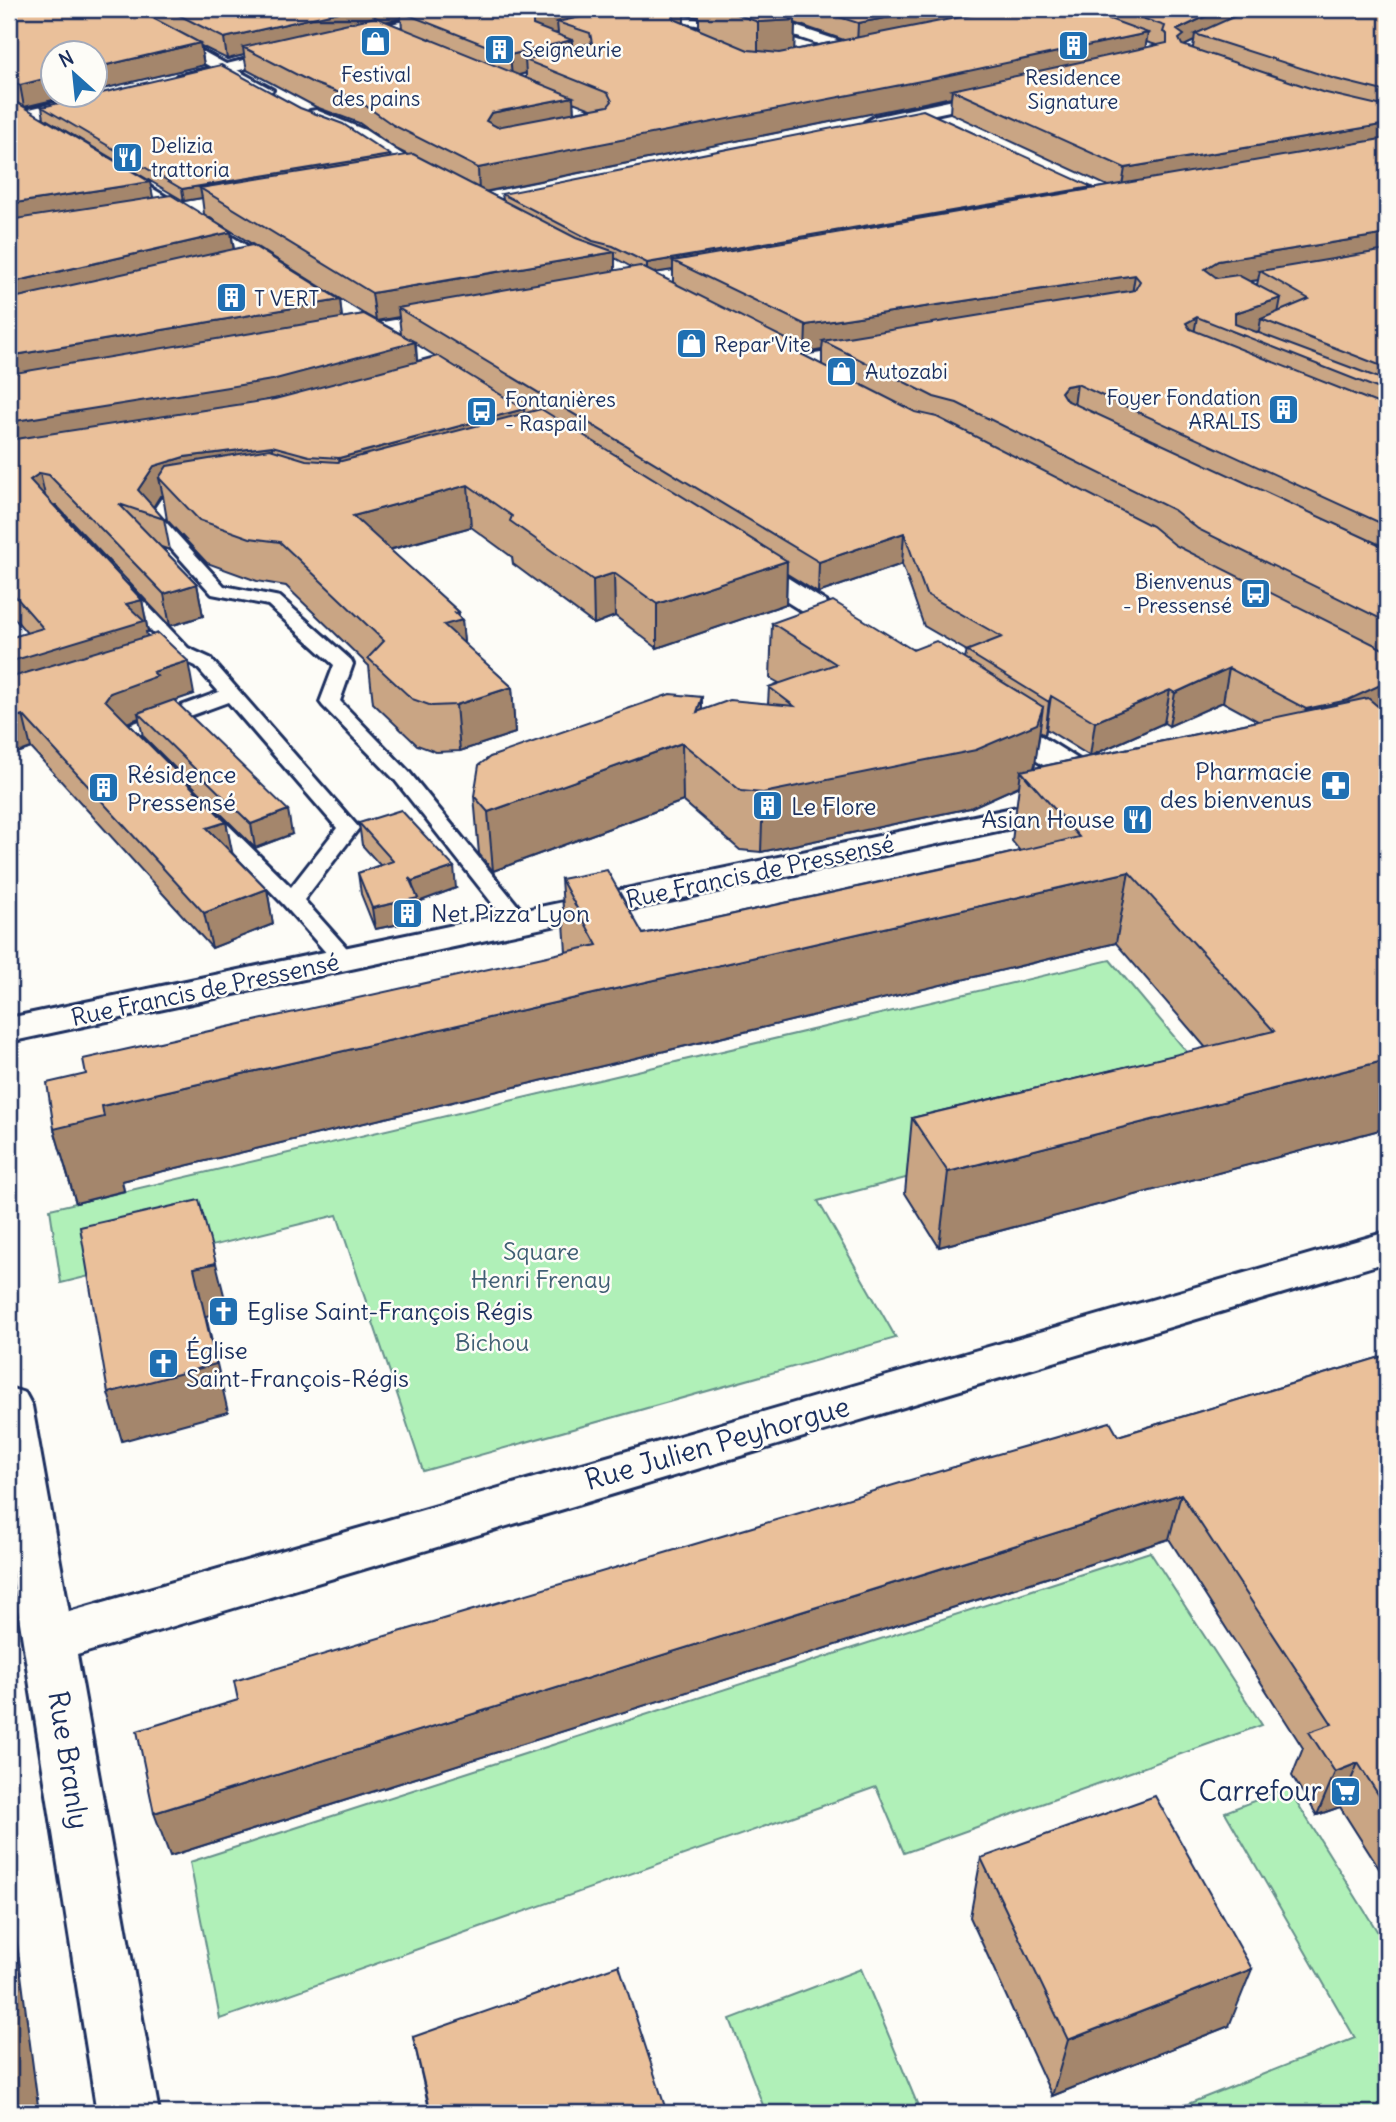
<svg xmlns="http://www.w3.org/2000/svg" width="1396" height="2122" font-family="Delius,sans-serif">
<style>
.green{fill:#b0f0b8;stroke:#66908b;stroke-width:2}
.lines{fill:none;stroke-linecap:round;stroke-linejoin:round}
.lane-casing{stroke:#1b2f5e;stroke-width:6}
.street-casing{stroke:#1b2f5e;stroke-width:6}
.secondary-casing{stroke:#1b2f5e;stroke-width:6}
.lane{fill:#fdfcf7;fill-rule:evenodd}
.street{fill:#fdfcf7;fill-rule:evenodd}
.secondary{fill:#fdfcf7;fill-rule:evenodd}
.wall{fill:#c9a584;stroke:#1b2f5e;stroke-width:2;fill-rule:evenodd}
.shaded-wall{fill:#a4866c;stroke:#1b2f5e;stroke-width:2}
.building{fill:#eac09a;stroke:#1b2f5e;stroke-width:2}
.labels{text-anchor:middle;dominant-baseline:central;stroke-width:5;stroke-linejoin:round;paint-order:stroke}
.far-poi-label{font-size:21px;fill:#1b2f5e;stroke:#fdfcf7;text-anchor:start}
.poi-label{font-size:24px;fill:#1b2f5e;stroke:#fdfcf7;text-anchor:start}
.street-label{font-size:24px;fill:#1b2f5e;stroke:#fdfcf7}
.park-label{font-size:24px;fill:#405f74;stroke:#fdfcf7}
.near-street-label{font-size:28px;fill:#1b2f5e;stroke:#fdfcf7}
.near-poi-label{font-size:28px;fill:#1b2f5e;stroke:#fdfcf7;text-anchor:end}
</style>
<rect width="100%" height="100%" fill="#fdfcf7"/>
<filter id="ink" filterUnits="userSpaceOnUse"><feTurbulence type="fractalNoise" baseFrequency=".0143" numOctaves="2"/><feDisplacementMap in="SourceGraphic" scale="14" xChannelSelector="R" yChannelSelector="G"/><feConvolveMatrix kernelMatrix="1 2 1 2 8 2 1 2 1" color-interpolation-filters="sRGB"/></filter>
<g filter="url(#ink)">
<path class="green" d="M1110,960L1223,1095L818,1201L896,1338L423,1471L337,1215L61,1283L50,1209Z
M1150,1552L1262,1725L904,1853L876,1787L220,2019L190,1862Z
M1288,1788L1387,1947V2113H1165L1355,2038L1225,1812Z
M861,1969L921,2113H766L730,2019Z"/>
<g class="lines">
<defs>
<path id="lane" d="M686,17L731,26L736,29L731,32L686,23L653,24L648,21Z
M195,489L203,494L201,497L173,505L164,520L224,586L280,597L351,660L353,664L340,701L409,772L527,917L530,922L527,927H511L395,780L323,706L320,702L334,665L268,605L212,594L149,524L147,520L161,499Z
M123,585L129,586L188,648L210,658L359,828L304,900L353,955L357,960L353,965H337L284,905L196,814L206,808L213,810L291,887L337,828L228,702L138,735L150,748L147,752H133L115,733L118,729L219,692L196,666L174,656L117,594L114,590Z"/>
<path id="street" d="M453,9H477L475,12L183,84L175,79L177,76Z
M765,16L864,49L866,52L858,57L764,26L746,30L738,25Z
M1000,90L1008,95L1006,99L874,127L865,122L874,117Z
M92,94L102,99L100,103L9,124V114Z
M107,161L289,271L292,275L282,281L275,279L101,170L98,166L101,162Z
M451,310L459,312L462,317L459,322L338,344L327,337L338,330Z
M875,344L883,346L886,351L883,356L797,371L786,364L797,357Z
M743,554L753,556L868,628L872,634L868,640L858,643L848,640L733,568L729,562L733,556Z
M995,712L1006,714L1118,784L1123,791L1118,798L1107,801L1096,798L984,728L980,721L984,714Z
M1387,1232V1262L77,1655L159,2113H97L9,1552V1388L25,1393L32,1406L69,1612Z"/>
<path id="secondary" d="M108,9H126L273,90L265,95L259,94Z
M316,110L365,130L437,177L435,181H421L352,137L310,119L307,115L310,111Z
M1065,797L1077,800L1081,807L1077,814L9,1042V1018Z"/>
</defs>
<use href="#lane" class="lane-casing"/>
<use href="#street" class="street-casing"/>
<use href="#secondary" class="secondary-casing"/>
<use href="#lane" class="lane"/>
<use href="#street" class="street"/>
<use href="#secondary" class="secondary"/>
</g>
<path class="wall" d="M9,9H1387V712H1385L1387,1128L939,1247L905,1193L912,1118L1206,1048L1116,943L122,1181L124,1191L76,1203L54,1129L86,1074L566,952L561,879L643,934L1020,851L1012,841L1019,786L970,808L761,852L740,850L683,801L493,871L479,854L474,796L702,697V710L768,704L769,687L779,683L770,678L772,623L965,659L967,651L924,626L902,564L818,593L787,574L786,604L657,648L615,616L594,624L513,564L512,557L471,527L390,550L459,612V617L462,620L464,644L512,687L515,733L460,751L436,752L417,745L373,703L369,666L286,586L257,581L207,563L167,520L163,496H160L153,507L164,519L170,550L161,547L197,584L203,616L170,626L56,505H54L142,600L148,632H146L147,636L194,694L174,700L292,834L255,848L143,736L139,719L128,723L226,822L232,854L267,889L273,924L212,948L31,748L9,756L27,633L9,612ZM684,15L699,17V29L684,23ZM401,18L402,28L386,22ZM795,23L812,29L844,40L794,50ZM1194,41L1193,48L1184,46ZM1146,42L1153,44L1156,45L1145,48ZM201,46L227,59L244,55L247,70L316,107L359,123L396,149L408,155L390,158L42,107L44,118L184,201L202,198L204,214L364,314L342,318L340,300L234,249L231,232L153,198L24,107L204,65ZM526,73V78L518,75ZM951,97L950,113L1108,186L1091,189L1092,187L502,194L503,200L486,192ZM573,102L591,109L574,112ZM615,258L633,268L615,271ZM673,270V283L654,273ZM1258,280L1257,285L1250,281ZM399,317L401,334L377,321ZM416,344L435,356L417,361ZM791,346L805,353L822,350V365L795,351ZM1223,702L1258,721L1034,768L1040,732L1045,735L1046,729L1090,756L1164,723L1169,726Z
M359,823L456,888L418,902L420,920L375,929L361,894L358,873L380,865L362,845Z
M1387,1355V1881L1340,1807L1317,1815L1292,1776L1303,1748L1169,1539L170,1856L1118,1436Z
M981,1858L1229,2026L1052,2096L970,1917Z
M413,2037L667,2113H430Z"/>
<path class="shaded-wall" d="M352,9H442L401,12V18L254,53L243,47L244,55L227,59L224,38Z
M575,9H659L557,22L558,33L535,37L533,25V17Z
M679,9H684V26L673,36V15Z
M934,9H1031L857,44L858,23Z
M1221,9H1261L1195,34L1194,41L1182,47L1181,56L1177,30Z
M795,20L794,57L758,59V22Z
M1148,33L1144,55L952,90L951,97L924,103L479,193L478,168Z
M572,40V61L525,60L526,73L512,77L510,55Z
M200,43L204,65L94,91V68Z
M52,77V94H78L24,107L20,85Z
M573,97L574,121L492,137L486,121L491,113Z
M1387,124V143L1121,192L1125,168Z
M390,155L391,167L200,188L202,198L184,201L182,189Z
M150,182L155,207L9,230V204Z
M1092,187L1090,198L673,261V270L647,274V263Z
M231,232L235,258L9,311V283Z
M1387,234V259L1260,271L1258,280L1214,287L1205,269L1218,261Z
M615,252V280L398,308L399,317L376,321L372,293Z
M1135,275L1131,301L823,341L822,350L805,353L806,325Z
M1281,298L1276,324L1261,319L1259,331L1244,336L1232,331L1235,313Z
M340,300L343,328L9,385V356Z
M1197,317L1192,345L1186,323Z
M415,342L418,370L9,452V422Z
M1077,384L1073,413L1062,414L1061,392L1066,386Z
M524,409L526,438L343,488L339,458Z
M272,446L277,475L159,478L163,496H160L149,514L138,490L154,466L184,457Z
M40,473L47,504L30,480Z
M468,485L471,527L359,558L353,516Z
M904,533L902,564L818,593L819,562Z
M787,561L786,604L657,648V604Z
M614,573L615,616L594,624L593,580Z
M197,584L203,616L170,626L164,594Z
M142,600L148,632H146L151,653L9,697V662L126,604Z
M459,612V621L462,620L466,664L444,625L455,613Z
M188,661L194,694L138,713L139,718L117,727L105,700L110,693L153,672Z
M1229,668L1223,702L1169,726L1175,693Z
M1387,682V712L1340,734L1298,743L1306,709Z
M512,687L515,733L460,751L456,705Z
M1170,690L1164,723L1090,756L1095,722Z
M1051,696L1046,729L1045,735L1049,702Z
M702,697V754L697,712Z
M1043,707L1035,764L1030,782L1021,771L1019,786L970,808L761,852L763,793Z
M23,715L31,748L9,756V719Z
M682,743L683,801L493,871L488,812Z
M288,810L292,834L255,848L251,824Z
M226,822L233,856L207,828Z
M454,867L456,888L418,902L420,920L375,929L372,908L414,899L412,881Z
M1129,872L1116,943L122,1181L124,1191L76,1203L54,1129L102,1106Z
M267,889L273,924L212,948L204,913Z
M1387,1060V1128L939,1247L948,1172Z
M216,1263L228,1311L206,1316L228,1412L122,1441L108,1393L194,1268Z
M1181,1494L1169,1539L170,1856L154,1813Z
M1358,1763L1340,1807L1317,1815L1335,1772Z
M9,1882L39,2113H17L9,2051Z
M1252,1969L1229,2026L1052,2096L1068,2040Z"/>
<path class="building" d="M9,9H136L200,43L94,68V52H52V77L20,85L9,80Z
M167,9H352L224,38Z
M413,9H575L533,17V25L572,40L510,55L401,12Z
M618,9H679L673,15L674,19L748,50L779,53L1001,9H1082L1148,33L926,80L478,168L393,125L356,99L313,83L243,47L375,17L573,97L491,113L486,121L497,127L608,106L612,101L608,93L525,60L592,43L590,33L557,22Z
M722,9H759L795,20L758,22Z
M814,9H934L858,23Z
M1116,9H1221L1177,30L1184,35L1179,39L1182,45L1322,92L1387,107V124L1125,168L952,90L1167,43V34L1163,32L1165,26Z
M1251,9H1387V92L1335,79L1195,34Z
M221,65L300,108L343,124L390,155L182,189L42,107Z
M9,100L14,101L150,182L9,204Z
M923,110L1092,187L647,263L613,246L593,241L502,194Z
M1387,138V234L1218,261L1205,269L1217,278L1238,275L1281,298L1235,313V324L1387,381V392L1197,317L1186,323L1190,329L1387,407V526L1077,384L1066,386L1061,392L1066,400L1387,548V622L1198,529L1174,510L957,403L934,397L823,341L1135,290L1140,281L1135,275L806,325L673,261Z
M413,154L576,238L615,252L372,293L200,188Z
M171,195L231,232L9,283V220Z
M252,245L340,300L9,356V299Z
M1387,250V368L1261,319L1309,299L1260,271Z
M640,266L786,339L795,351L915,412L937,417L1152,526L1175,545L1383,649H1387V682L1348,700L1306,709L1229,668L1175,693L1170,690L1095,722L1051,696L1049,702L966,651L1002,637L926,594L904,533L819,562L398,308Z
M364,314L415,342L272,380L9,422V374Z
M438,356L524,409L339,458L309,456L272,446L184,457L154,466L138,490L164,519L119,504L197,584L164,594L49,475L40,473L30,480L142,600L126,604L144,621L9,662V638L43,628L9,589V440L275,399Z
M541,409L787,561L657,604L614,573L593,580L510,521L512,516L468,485L353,516L459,612L455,613L462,620L444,625L512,687L456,705L432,706L412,699L368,658L384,641L280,542L250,538L199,520L159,478L167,466L270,449L306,460L338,462Z
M833,601L913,650L936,641L1043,707L1037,724L976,750L763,793L741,791L682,743L488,812L474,796L479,765L490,757L670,694L702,697L697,712L730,700L794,706L769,687L836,664L772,623Z
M158,633L188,661L153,672L157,676L110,693L105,700L226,822L207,828L267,889L204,913L23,715L9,719V678Z
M1368,698L1387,714V729L1385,730L1387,732V1060L948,1172L912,1118L1274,1031L1129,872L102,1106L104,1117L54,1129L47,1083L86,1074L83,1059L597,945L561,879L607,870L643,934L986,859L1079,837L1021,771Z
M174,700L288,810L251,824L138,713Z
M401,810L454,867L412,881L409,878L418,898L372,908L358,873L393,861L359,823Z
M199,1200L216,1263L194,1268L216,1364L108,1393L80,1227Z
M1387,1355V1808L1358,1763L1335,1772L1309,1732L1332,1724L1181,1494L154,1813L137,1731L238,1700L234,1681L991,1456L1110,1422L1118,1436Z
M1155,1796L1252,1969L1068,2040L981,1858Z
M619,1965L667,2113H431L413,2037Z
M9,2051L17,2113H9Z"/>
</g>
<defs>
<symbol id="shop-square" viewBox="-11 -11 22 22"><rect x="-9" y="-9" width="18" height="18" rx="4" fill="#1f6fb2" stroke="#fdfcf7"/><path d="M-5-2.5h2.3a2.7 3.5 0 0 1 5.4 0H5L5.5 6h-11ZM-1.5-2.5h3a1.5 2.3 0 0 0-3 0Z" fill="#fff"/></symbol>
<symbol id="building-square" viewBox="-11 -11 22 22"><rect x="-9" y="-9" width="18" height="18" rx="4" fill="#1f6fb2" stroke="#fdfcf7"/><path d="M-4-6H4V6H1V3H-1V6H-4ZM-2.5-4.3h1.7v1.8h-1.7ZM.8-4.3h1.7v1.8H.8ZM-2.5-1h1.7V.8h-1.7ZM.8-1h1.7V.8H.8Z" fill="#fff"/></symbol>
<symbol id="restaurant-square" viewBox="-11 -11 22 22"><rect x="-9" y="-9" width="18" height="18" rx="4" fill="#1f6fb2" stroke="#fdfcf7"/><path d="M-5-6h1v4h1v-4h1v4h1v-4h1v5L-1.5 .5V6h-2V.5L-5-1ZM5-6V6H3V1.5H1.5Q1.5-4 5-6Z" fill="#fff"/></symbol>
<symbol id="bus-square" viewBox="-11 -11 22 22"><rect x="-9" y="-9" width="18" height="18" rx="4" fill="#1f6fb2" stroke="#fdfcf7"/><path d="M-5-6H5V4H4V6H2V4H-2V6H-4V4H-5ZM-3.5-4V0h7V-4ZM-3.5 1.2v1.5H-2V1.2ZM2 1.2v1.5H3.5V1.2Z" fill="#fff"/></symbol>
<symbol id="pharmacy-square" viewBox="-11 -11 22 22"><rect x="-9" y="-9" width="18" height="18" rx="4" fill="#1f6fb2" stroke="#fdfcf7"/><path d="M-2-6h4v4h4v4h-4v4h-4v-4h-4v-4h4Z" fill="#fff"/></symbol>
<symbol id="church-square" viewBox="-11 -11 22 22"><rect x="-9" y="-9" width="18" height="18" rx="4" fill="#1f6fb2" stroke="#fdfcf7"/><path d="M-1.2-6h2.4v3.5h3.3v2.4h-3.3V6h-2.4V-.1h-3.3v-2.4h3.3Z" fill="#fff"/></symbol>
<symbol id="supermarket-square" viewBox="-11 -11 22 22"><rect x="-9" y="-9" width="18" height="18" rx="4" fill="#1f6fb2" stroke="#fdfcf7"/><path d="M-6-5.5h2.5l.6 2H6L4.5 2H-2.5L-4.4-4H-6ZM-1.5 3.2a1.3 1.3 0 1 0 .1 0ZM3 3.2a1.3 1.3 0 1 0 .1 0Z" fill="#fff"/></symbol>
</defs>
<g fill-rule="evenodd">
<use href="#shop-square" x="358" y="24" width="35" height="35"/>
<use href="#building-square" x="1056" y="28" width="35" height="35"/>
<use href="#building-square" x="482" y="32" width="35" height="35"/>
<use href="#restaurant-square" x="110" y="140" width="35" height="35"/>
<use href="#building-square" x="214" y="280" width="35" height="35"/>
<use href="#shop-square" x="674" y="326" width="35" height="35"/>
<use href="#shop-square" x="824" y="354" width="35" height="35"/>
<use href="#building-square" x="1266" y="392" width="35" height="35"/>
<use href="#bus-square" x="464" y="394" width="35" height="35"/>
<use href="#bus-square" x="1238" y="576" width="35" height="35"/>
<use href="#pharmacy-square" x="1318" y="768" width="35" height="35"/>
<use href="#building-square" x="86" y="770" width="35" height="35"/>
<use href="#building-square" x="750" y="788" width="35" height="35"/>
<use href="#restaurant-square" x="1120" y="802" width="35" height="35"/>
<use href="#building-square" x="390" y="896" width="35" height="35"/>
<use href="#church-square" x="206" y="1294" width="35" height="35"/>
<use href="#church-square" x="146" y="1346" width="35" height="35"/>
<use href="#supermarket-square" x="1328" y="1774" width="35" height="35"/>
</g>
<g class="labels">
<g class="far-poi-label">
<text x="522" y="49">Seigneurie</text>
<text x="376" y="74" text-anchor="middle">Festival<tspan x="376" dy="24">des pains</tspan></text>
<text x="1073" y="77" text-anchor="middle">Residence<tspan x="1073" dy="24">Signature</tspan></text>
<text x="151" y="145">Delizia<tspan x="151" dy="24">trattoria</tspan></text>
<text x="254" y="298">T VERT</text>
<text x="714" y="344">Repar'Vite</text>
<text x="865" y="371">Autozabi</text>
<text x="1261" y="397" text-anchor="end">Foyer Fondation<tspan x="1261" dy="24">ARALIS</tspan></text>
<text x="505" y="399">Fontanières<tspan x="505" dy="24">- Raspail</tspan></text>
<text x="1232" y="581" text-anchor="end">Bienvenus<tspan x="1232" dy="24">- Pressensé</tspan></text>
</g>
<g class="poi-label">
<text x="1312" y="771" text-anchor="end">Pharmacie<tspan x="1312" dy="28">des bienvenus</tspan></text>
<text x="127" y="774">Résidence<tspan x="127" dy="28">Pressensé</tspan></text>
<text x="791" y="806">Le Flore</text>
<text x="1115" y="819" text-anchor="end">Asian House</text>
<text x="431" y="913">Net Pizza Lyon</text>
<text x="247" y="1311">Eglise Saint-François Régis</text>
<text x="186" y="1350">Église<tspan x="186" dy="28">Saint-François-Régis</tspan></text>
</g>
<g class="street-label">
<text transform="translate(760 871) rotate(-12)">Rue Francis de Pressensé</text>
<text transform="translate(205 989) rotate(-12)">Rue Francis de Pressensé</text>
</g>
<g class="park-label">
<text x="541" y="1251">Square<tspan x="541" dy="28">Henri Frenay</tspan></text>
<text x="492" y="1342">Bichou</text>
</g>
<g class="near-street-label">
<text transform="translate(717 1443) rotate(-16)">Rue Julien Peyhorgue</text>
<text transform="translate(69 1760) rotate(81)">Rue Branly</text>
</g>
<g class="near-poi-label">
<text x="1322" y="1791">Carrefour</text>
</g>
</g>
<rect width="1396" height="2122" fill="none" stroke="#fdfcf7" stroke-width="35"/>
<rect x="18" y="18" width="1361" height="2087" fill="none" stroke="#1b2f5e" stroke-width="2.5" filter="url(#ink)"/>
<g transform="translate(74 74) rotate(333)"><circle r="33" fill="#fdfcf7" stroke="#a3aaba" stroke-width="2"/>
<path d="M0-5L12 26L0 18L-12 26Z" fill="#1f6fb2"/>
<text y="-10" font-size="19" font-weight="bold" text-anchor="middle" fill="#1b2f5e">N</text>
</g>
</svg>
